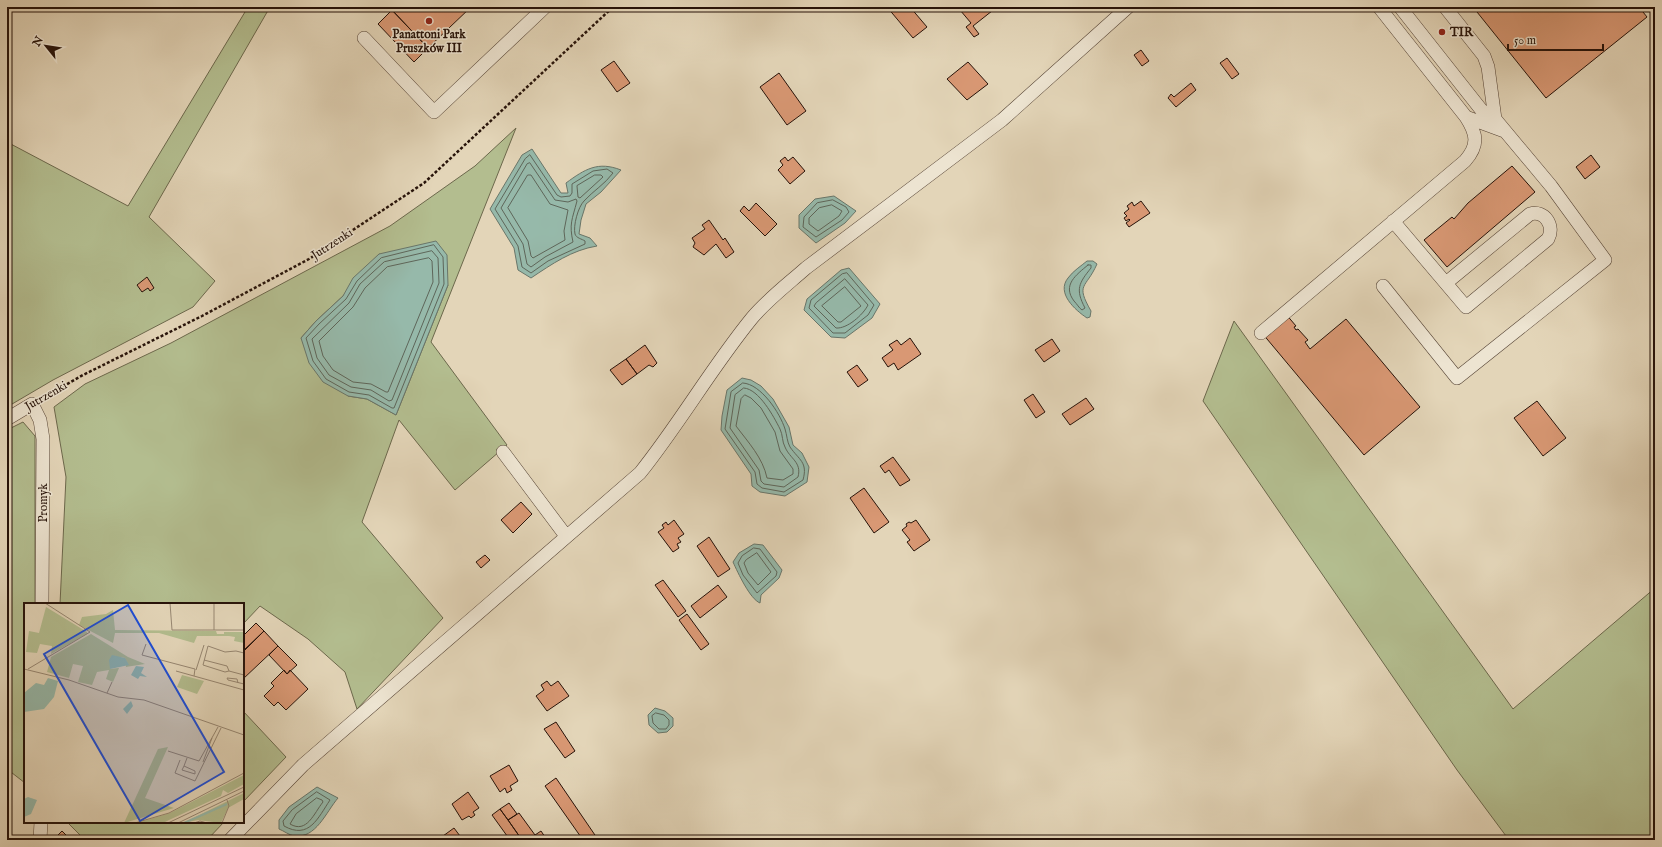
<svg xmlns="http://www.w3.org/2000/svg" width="1662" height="847" font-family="'IM FELL English',serif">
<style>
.green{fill:#b3bd8f;stroke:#6c684c;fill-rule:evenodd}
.water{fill:#96b9aa;stroke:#69766a}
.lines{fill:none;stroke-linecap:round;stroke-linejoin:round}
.shore{stroke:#5e665a;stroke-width:1}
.building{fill:#d99874;stroke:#261209}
.minor-casing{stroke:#554335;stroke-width:14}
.path{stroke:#261209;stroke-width:2.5;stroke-dasharray:3 2;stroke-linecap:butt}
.minor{stroke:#ede4d1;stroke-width:13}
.poi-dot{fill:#8f2418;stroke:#ede4d1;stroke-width:1.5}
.labels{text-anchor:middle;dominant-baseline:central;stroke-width:3;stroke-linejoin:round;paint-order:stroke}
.poi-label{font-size:12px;font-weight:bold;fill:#261209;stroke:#ede4d1;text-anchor:start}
.street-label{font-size:12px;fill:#261209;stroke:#ede4d1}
.inset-river{fill:none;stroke:#96b9aa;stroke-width:2}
.inset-road{fill:none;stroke:#978772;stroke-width:1}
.view{fill:#1d4ed8;fill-opacity:0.15;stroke:#1d4ed8;stroke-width:2}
.inset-edge{fill:none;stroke:#261209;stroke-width:2}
</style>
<rect width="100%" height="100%" fill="#e3d5b8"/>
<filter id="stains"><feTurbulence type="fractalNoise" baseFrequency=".005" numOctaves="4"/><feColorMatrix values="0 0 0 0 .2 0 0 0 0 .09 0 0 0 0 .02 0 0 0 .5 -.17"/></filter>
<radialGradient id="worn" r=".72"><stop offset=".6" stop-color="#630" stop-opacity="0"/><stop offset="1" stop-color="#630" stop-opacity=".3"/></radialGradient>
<path class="green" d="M248,7H270L149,217L215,281L193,307L53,380L7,407V142L128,206Z
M516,128L431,342L507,445L455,490L399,420L362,522L443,618L357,709L345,672L308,639L260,606L243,624V604H60L66,477L54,407L85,384L171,343L390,226L475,166ZM379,254L448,285L396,415L367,399L348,396L301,338L316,321L343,296Z
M1234,321L1513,709L1655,588V840H1509L1457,770L1203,401Z
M23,422L35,436V604H25V783L7,769V430Z
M243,711L286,757L243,802Z
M67,822H224L207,840H85Z"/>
<path class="water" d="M532,149L561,193H568L566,183C585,169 598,161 621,170L601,192L586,204L581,220L579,234L590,238L597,246C572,250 552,264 531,278L518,270L514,248L490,209L522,155Z
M834,196L856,211L845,223L816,243L799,228V215L815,199Z
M436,241L447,255L448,285L396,415L367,399L348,396L323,382L309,363L301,338L316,321L343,296L353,278L379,254Z
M1087,261H1093L1097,264C1086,289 1075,283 1091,311L1090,317L1087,318C1075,310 1056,293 1068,278C1073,271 1081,266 1087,261Z
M849,268L880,304L872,318L845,338L831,337L804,310L807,299L841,270Z
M742,378L751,380L761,386L773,399L789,427L793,445L802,453L809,467L807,482L785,496L760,492L752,486L751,474L721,430L722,416L727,390Z
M754,544L763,545L782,570L779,578L761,595L760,603C750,599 738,573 733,562L739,553Z
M655,708L665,711L673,718V726L667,732L658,733L649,725L648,715Z
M317,787L338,798C326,812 316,839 294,836C289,835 284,831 279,829V820L289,807Z"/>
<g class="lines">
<path class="shore" d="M530,155L557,195L561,197L570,196L572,193V184L593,171L607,169L613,173C605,184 593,191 584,201C578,207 573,226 575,234C576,238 582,239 585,241V244L548,261L531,273L522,267L518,246L495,209L525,159Z
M530,163L555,200L568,202L576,199L577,201C572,220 569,224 573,242L545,257L531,267L527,264L523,244L501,208L527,164Z
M528,175H531L550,204L568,210L564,231L565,240L533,258L531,256L528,241L508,208Z
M595,175H601L603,177L580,198L578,197L577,186Z
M833,200L846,207L849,212L842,220L816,237L803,227L804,217L817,203Z
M832,205L842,211L839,216L818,231L809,224V218L819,208Z
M434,245L443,257L444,284L394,408H392L369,395L349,392L326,379L313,361L306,338L319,324L346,299L357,281L381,258Z
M432,251L438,258L439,283L392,400L389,401L371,390L351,387L329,375L317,358L312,339L349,303L360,284L384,262Z
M429,258L432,261L433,282L388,392H386L371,384L353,382L333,370L323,356L319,341L353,307L365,288L387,267Z
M1088,265H1091V268C1079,283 1075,289 1085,308L1082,310C1079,308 1077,304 1074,301C1062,285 1076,275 1088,265Z
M847,273L874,305L868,315L845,333H833L809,308L811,300L842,274Z
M845,279L868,305C863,315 847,329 836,328L814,306L816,303Z
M845,287L861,306L841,322H838L822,306Z
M743,383C761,384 780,413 785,429C787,435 787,442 790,447C799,460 808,462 803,480L784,492L762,488L757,484L755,472L725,429L731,392Z
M744,388C759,389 774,417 780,429C783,435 782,442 785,447C790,459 802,462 798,477L784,487L764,484L761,481L759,470L730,428L735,395Z
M745,395L751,398L761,408L775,432L780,451L793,469V474L783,480L767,478C763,458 748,442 736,426L741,399Z
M754,548L760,549L777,572L776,576L757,593L743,575L738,563L742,556Z
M757,553L771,572L758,585L748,573L744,563L746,560Z
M656,713L664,715L669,720V725L666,729H659L653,723L652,716Z
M317,792L330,800C318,818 309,840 284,826L283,821L292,810Z
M317,798L322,800L323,802C314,813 307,834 290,824L296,814Z"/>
</g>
<path class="building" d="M389,7H471L428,48Z
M887,7H910L927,27L913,38Z
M963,7H997L973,26L979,34L974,37L966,27L971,23L960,10Z
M1473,7H1639L1647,17L1546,98Z
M392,10L428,48L414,62L378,24Z
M1141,50L1149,61L1142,66L1134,55Z
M1227,58L1239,74L1232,79L1220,63Z
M614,61L630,83L617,92L601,70Z
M968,62L988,84L967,100L947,79Z
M779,73L806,111L787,125L760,87Z
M1191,83L1196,90L1176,107L1168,98L1171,94L1174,97Z
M1591,155L1600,167L1585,179L1576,167Z
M785,157L788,161L793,157L805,171L790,184L778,170L783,165L780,161Z
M1512,166L1535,192L1447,267L1424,240L1452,217L1454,219L1468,203Z
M1141,201L1150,213L1129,227L1126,223L1130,220L1129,219L1126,221L1124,218L1127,216L1124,213L1129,209L1127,206L1132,202L1134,206Z
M756,203L777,224L765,236L740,211L744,206L749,211Z
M709,220L723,240L725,238L734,252L726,258L716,244L704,255L693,247L695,243L692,238L705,229L702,225Z
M147,277L154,288L150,291L148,288L142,292L137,285Z
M1285,313L1296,326L1294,327L1296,330L1298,329L1308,340L1305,342L1310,349L1346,319L1420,407L1364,455L1262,333Z
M910,338L921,354L898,370L894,363L888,367L882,358L893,350L889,345L897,340L901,345Z
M1052,339L1060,351L1044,362L1035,350Z
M645,345L657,363L653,367L649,365L637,374L626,359Z
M626,359L637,374L622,385L610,370Z
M857,365L868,380L858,387L847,372Z
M1033,394L1045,412L1036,418L1024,400Z
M1086,398L1094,409L1070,425L1062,414Z
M1537,401L1566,438L1543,456L1514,418Z
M893,457L910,480L900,486L889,470L885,473L880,466Z
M864,488L889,522L874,533L850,498Z
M521,502L532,514L513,533L501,520Z
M674,520L684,534L678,538L681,542L677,544L679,548L673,552L658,532L664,528L662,525L666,522L668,525Z
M916,520L930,540L914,551L907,542L910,540L902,530L907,526L906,524L909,522L911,523Z
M709,537L730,569L718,577L697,546Z
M485,555L490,560L481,568L476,562Z
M663,580L686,611L678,617L655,585Z
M718,585L727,597L700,618L691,606Z
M687,614L709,644L701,650L679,620Z
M256,623L264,631L245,649L243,647V636Z
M264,631L278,646L243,679V652Z
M278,646L297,665L287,674L269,655Z
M284,670L287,674L290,670L308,689L286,710L278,702L274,706L264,696L274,686L271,683Z
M547,681L551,686L558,681L569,696L547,711L536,696L544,690L541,685Z
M556,722L575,751L565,758L544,729Z
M509,765L518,781L510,786L512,790L507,793L505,788L500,792L490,776Z
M556,778L597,838L594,840H583L545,786Z
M468,792L479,808L473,812L475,815L471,818L469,816L462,820L452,804Z
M509,803L517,814L508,820L500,809Z
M500,809L508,820L522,840H510L492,815Z
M519,813L535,835L528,840H522L508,820Z
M454,828L463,840H446L443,836Z
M62,831L71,840H53Z
M541,831L547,840H528L535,835Z"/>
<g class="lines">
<defs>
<path id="minor" d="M1400,7L1483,112L1495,119
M364,38L434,112L545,7
M1466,117L1504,131
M1393,221L1466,307L1548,239C1555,226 1545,210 1530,214L1446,283
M1383,286L1457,378L1605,260L1551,186L1495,119L1488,67L1484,56L1445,7
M1261,333L1465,161C1479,145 1477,134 1466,117L1379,7
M7,419L32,404L40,420L43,439L42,604
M503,452L566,536
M40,840L41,822
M230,840L303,765L640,473C680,423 712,367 752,318C768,299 788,284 806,268L1002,120L1128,7"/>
</defs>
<use href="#minor" class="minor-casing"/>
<path class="path" d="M41,399L83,375L202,316L309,259L424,183L613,7"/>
<use href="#minor" class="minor"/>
</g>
<g class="poi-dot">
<circle cx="429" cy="21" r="4"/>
<circle cx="1442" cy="32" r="4"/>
</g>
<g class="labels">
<g class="poi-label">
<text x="1450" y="32">TIR</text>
<text x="429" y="34" text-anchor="middle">Panattoni Park<tspan x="429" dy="14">Pruszków III</tspan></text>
</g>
<g class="street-label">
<text transform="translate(332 244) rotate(-33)">Jutrzenki</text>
<text transform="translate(46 396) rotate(-30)">Jutrzenki</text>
<text transform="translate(43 503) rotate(-90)">Promyk</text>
</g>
</g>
<g transform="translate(24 603)">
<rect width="220" height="220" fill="#e3d5b8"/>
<path d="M22,4L63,29V31L27,51L28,43L16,41L13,50L2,49L5,28L15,30ZM89,7L91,27L192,28L193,31H200V29H220V40L210,38L211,34L205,33H173L170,40L135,30H91L89,40L55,22L58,14L82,11ZM67,31L104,54L121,61L95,65L89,79L82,76L85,67L73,69L68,82L54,79L59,63L49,61L45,75L23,69L27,54ZM95,54L101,55L102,64L86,66V62ZM158,72L180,78L173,91L153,84ZM144,144L121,195L150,205L100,220L134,146ZM220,172V181L204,190L199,187L197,193L145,217L139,220H113L146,210ZM220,190V196L204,205L197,220L174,217L159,220Z" fill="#b3bd8f" fill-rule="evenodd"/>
<path d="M88,52L101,55L105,62L86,66L85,57ZM112,63L120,64L117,70L123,74L116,73L114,76L107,72ZM24,75L34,78L30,94L20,106L0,109V90L12,80L20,82ZM107,98L109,103L103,111L99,106ZM4,194L13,197L7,211L0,214V196Z" fill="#96b9aa"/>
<path class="inset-river" d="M160,220L203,201"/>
<path class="inset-road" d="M146,0L148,27H220M190,0V27M122,41L118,52L171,66L170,73M220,50L212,48L201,49L184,43L179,62L201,69L205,68L220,72M180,57L203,63L205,68M0,66L45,77L94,94L120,97L220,132M4,66L66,29L21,0M172,67L180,42M152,68L220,87M214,80L213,76L203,75L204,77L220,81M83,90L88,79M144,148L175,158L194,124M156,157L151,170L171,178L197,125M179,159L188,135M160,163L171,168V171L158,167L160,163L163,155M111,220L145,210L220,170M144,220L220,184M154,220L220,188M170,220L176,218L183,220M198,220L205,203L203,197"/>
<path class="view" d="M104,2L200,169L116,218L20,51Z"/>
<rect width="220" height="220" class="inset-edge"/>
</g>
<rect width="1662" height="847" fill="none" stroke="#e3d5b8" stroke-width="24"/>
<rect x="8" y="8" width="1646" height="831" fill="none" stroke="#261209" stroke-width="2"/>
<rect x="12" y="12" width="1638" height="823" fill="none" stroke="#261209"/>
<g transform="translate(46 46) rotate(300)" stroke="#ede4d1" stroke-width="3" paint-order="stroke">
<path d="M0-3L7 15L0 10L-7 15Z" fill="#261209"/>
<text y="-6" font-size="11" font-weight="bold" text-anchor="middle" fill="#261209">N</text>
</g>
<path d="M1508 44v6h95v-6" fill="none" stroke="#261209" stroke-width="2"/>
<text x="1514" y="44" font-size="12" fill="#261209" stroke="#ede4d1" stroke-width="3" paint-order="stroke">50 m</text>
<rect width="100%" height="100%" filter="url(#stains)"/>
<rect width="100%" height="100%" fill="url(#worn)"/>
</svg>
